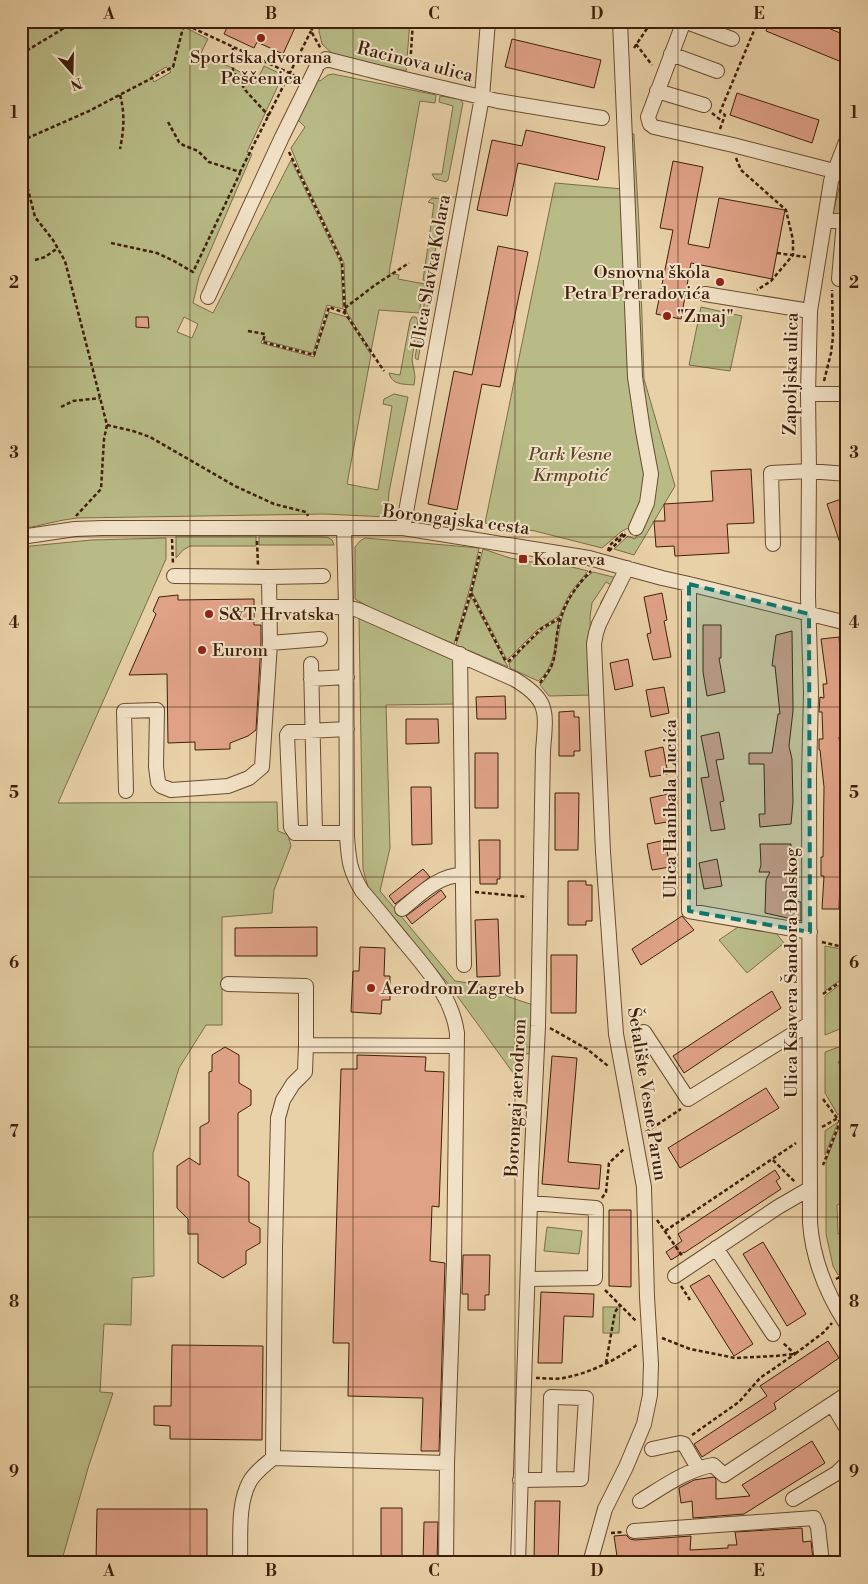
<svg xmlns="http://www.w3.org/2000/svg" width="868" height="1584" font-family="'Libre Bodoni',serif">
<style>
.green{fill:#b8bb86;stroke:#7c6d48;fill-rule:evenodd}
.building{fill:#e0a287;stroke:#3f1f09}
.lines{fill:none;stroke-linecap:round;stroke-linejoin:round}
.minor-casing{stroke:#6a4c30;stroke-width:16}
.path{stroke:#3f1f09;stroke-width:2.5;stroke-dasharray:4 2.5;stroke-linecap:butt}
.minor{stroke:#f1e1c6;stroke-width:14}
.marked{fill:#0f766e;fill-opacity:0.2;stroke:#0f766e;stroke-width:4;stroke-dasharray:10 6;stroke-linejoin:round}
.grid{fill:none;stroke:#3f1f09;stroke-width:1;stroke-opacity:0.55}
.poi-dot{fill:#8f2418;stroke:#f1e1c6;stroke-width:2}
.labels{text-anchor:middle;dominant-baseline:central;stroke-width:4;stroke-linejoin:round;paint-order:stroke}
.poi-label{font-size:18px;fill:#3f1f09;stroke:#f1e1c6;text-anchor:start}
.street-label{font-size:18px;fill:#3f1f09;stroke:#f1e1c6}
.park-label{font-size:18px;font-style:italic;fill:#5d4628;stroke:#f1e1c6}
.neatline{fill:none;stroke:#3f1f09;stroke-width:2}
.grid-label{font-size:16px;text-anchor:middle;font-weight:bold;fill:#3f1f09}
</style>
<rect width="100%" height="100%" fill="#e9d1a7"/>
<filter id="stains"><feTurbulence type="fractalNoise" baseFrequency=".004" numOctaves="4"/><feColorMatrix values="0 0 0 0 .2 0 0 0 0 .09 0 0 0 0 .02 0 0 0 .5 -.17"/></filter>
<radialGradient id="worn" r=".72"><stop offset=".6" stop-color="#630" stop-opacity="0"/><stop offset="1" stop-color="#630" stop-opacity=".3"/></radialGradient>
<path class="green" d="M21,21H172L208,39L201,53L257,80L264,66L283,75L247,152L252,154L199,277L193,303L213,313L291,160L341,264L343,309L327,305L313,353L262,340L261,343L314,357L329,312L347,317L371,355L347,484L378,490L392,406L383,404L384,399L394,394L408,397L389,492L387,517L324,514L77,518C58,520 40,526 21,529ZM166,67L171,72L154,82L151,76ZM184,317L198,324L192,338L177,332Z
M321,21H410L406,71L335,56L322,44L319,31Z
M333,74L436,95L435,103L420,101L389,273L399,275L398,279L425,284L419,313L379,310L371,351L346,311L344,263L301,173L291,148L305,127L299,121L298,118L315,79L320,81L328,75Z
M440,96L460,99L463,103L448,180L446,182L435,179L432,174H442L453,106L439,102Z
M630,133L634,134V136L639,224L644,379L675,486L634,555L614,549L628,536L635,539L650,511L641,392Z
M555,183L623,189L646,490L633,526L622,531L602,548L535,531L485,523Z
M840,184L847,186V216L832,217Z
M432,198L443,199L445,203L429,281L423,280L434,204L428,202Z
M431,288L418,360L415,358L425,299Z
M701,307L742,316L730,371L689,365Z
M412,317H416L418,321L412,359L415,377L414,385C403,384 392,385 389,373L400,375L410,321Z
M176,536H256V546H190L183,550L176,558Z
M259,536L327,537L332,540L334,545H259Z
M166,538V559L58,803L277,802L278,831L288,835L291,846L274,890L272,913L222,917V1025H206L179,1068L153,1153L154,1276L132,1278L131,1325L104,1324L100,1392L113,1393L89,1465L61,1563H21V547L91,540Z
M365,538L479,548L471,584L454,644L376,611L355,599V547L360,541Z
M483,549L510,558L531,562L548,561L588,571L570,593L559,616L537,630L507,660L472,592Z
M593,572L617,578L599,614L601,602L611,585L606,582L592,603L590,617L592,695L549,696L540,685C556,668 556,648 560,627C564,606 575,584 593,572Z
M471,597L508,667L456,645Z
M359,616L449,655L456,664V704L386,705L390,848L380,891L455,981L494,987L509,997L533,1005L531,1053L521,1055L519,1081L450,986L369,890L363,869Z
M559,620C555,641 556,667 538,681L510,668L509,664C524,647 539,630 559,620Z
M741,925L775,932L784,943L747,973L719,940Z
M825,946L847,950V975L825,991Z
M847,979V1026L825,1035V996Z
M847,1044V1056L838,1062L847,1076V1110L838,1115L825,1093V1052Z
M847,1116V1200L837,1205L838,1234L847,1233V1242L839,1247L843,1252L847,1270L838,1275L833,1266L826,1234V1161L842,1119Z
M838,1122L825,1155V1131Z
M547,1227L582,1231L579,1254L544,1251Z
M603,1307H620L619,1333H603Z"/>
<path class="building" d="M230,21H298L283,54L257,42L254,48L224,34Z
M770,21H812L847,36V57L844,63L766,31Z
M512,39L601,60L594,88L505,67Z
M737,93L819,120L812,143L730,115Z
M526,130L605,147L598,180L518,163L507,216L477,210L492,140L522,146Z
M673,161L703,167L688,244L709,248L719,198L785,210L772,279L691,263L681,319L656,314L673,230L660,228Z
M498,246L528,252L500,387L482,384L457,510L428,504L454,371L472,375Z
M136,317H148L149,328L136,327Z
M751,469L754,523L727,524L729,553L675,556L674,546L656,547L654,521H665L664,504L713,501L711,471Z
M847,497V557L845,558L827,504Z
M662,593L667,620L664,621L671,657L653,660L647,634L651,633L644,597Z
M178,595V600L254,599V625H261V643L256,730L248,736L230,743V749L195,750V742L168,743L167,674L129,675L156,614L153,611L159,597Z
M703,625H721V658H719L725,692L707,696L703,672Z
M792,631L793,711L789,746L792,759L793,802L791,824L760,827L759,814H765L764,764H749V753H772L778,714H780L775,666H772L776,635Z
M839,637L842,679L841,699L845,736L839,737L844,779H847V845H844V854H841L839,909H822L824,876H821V857H823L824,787L820,750H819V739H823L822,712H819L820,697L824,698L823,684H827L821,639Z
M628,659L633,686L615,690L610,663Z
M664,687L669,713L651,717L646,690Z
M505,696L506,719H477L476,697Z
M574,711V717H579L580,751H574V756H559V712Z
M406,719H438L439,743L406,744Z
M719,732L724,759L716,760L724,801L720,802L725,829L711,831L701,778L709,777L701,736Z
M663,747L668,774L650,777L645,751Z
M475,753H498V808H475Z
M411,787H431L432,844L412,845Z
M555,793H579L578,850H555Z
M668,794L673,821L655,824L650,798Z
M479,840H500V879H497V884H480Z
M665,840L670,867L652,870L647,844Z
M760,844H791L790,882H791L792,901L801,902V921L765,913L766,880L770,872H759L761,865Z
M717,859L722,886L704,889L699,863Z
M423,869L430,877L395,904L389,896Z
M568,881H586V885H592V921H586V925H568Z
M441,890L446,897L412,924L406,916Z
M682,916L694,930L641,965L632,949Z
M498,919L500,976L477,977L475,920Z
M317,927V956H235V928Z
M360,947L385,948L384,976H390V1000H382L381,1014L351,1012L353,971H359Z
M551,955H577L576,1013H551Z
M772,991L781,1008L684,1073L673,1056Z
M225,1047L239,1055V1083L251,1090V1105L238,1113V1176L249,1182V1222L260,1228V1243L246,1251V1264L223,1278L198,1263V1234H188V1219L177,1208V1166L189,1158L200,1165V1127L209,1122V1072L212,1071V1055Z
M357,1055L426,1057L425,1071L444,1072L439,1207L432,1206L430,1261L445,1263L439,1451H421L423,1398L348,1396L349,1343H333L341,1069H357Z
M552,1056L577,1058L568,1162L601,1165L599,1189L542,1184Z
M766,1088L779,1108L680,1168L668,1148Z
M775,1170L780,1178L776,1181L781,1189L684,1253V1252L671,1260L666,1252L682,1241L678,1234Z
M609,1210H631V1287L609,1286Z
M763,1242L806,1314L787,1326L743,1254Z
M463,1255H490L489,1295H485V1310H468V1294H462Z
M709,1275L753,1344L734,1356L690,1286Z
M541,1292L594,1294L593,1317L564,1316L562,1363H538Z
M828,1341L839,1358L774,1403L776,1409L702,1457L694,1444L767,1396L760,1386Z
M172,1345L263,1346L262,1440L170,1439V1426L154,1425V1406H171Z
M812,1441L825,1463L744,1514L693,1518L692,1501L681,1503L679,1488L694,1480L714,1477L716,1479V1499L750,1496L742,1485Z
M535,1501H560L558,1563H534Z
M381,1508H402V1563H381Z
M97,1509H207V1563H96Z
M424,1522H438L437,1563H423Z
M802,1528L803,1542L811,1541L813,1560L786,1561V1559L749,1563H618L614,1536L626,1535L630,1539L635,1540L691,1536L690,1550L728,1548V1545H737L735,1532Z"/>
<g class="lines">
<defs>
<path id="minor" d="M620,21L635,377L643,431L651,474L647,503L636,528
M684,21L648,117L650,124L654,127L733,145L834,171
M684,21L732,39
M844,21L847,23
M671,54L717,71
M657,91L704,105
M847,139L831,181L810,311L808,394L809,471L808,597L811,693L809,776L810,1223C813,1261 826,1293 847,1325
M825,221H844L839,279
M705,294L810,311
M208,297L282,137L318,64L326,59L409,80L498,101L602,118
M808,394H847
M403,528L482,97L488,21
M21,537L75,529L102,528H403L589,558L662,578L689,584L847,623
M773,544L771,473L809,471L847,474
M269,577L323,576
M689,584V911L810,932
M269,607H346L358,610L514,679C550,700 546,712 543,751L538,1026L531,1173L518,1563
M270,643L320,639
M460,654L464,965
M311,664L315,833H347
M311,679L347,677
M126,791L124,711L157,710L156,767L158,782L161,786L171,790L228,786L249,778L262,767L270,643L269,577L174,576
M315,833H295L291,827L287,735L289,732L347,729
M402,909C420,895 438,875 462,875
M228,984L306,986V1045
M644,1032L688,1099L809,1024
M716,1248L773,1334
M675,1276L778,1207L809,1189
M528,1279L595,1278L596,1208L530,1203
M832,1404L847,1429
M652,1449L680,1443L684,1444L698,1468
M273,1458L275,1248L278,1118L283,1100L293,1084L305,1072L306,1045L456,1046
M520,1480L581,1479L586,1398L551,1397L549,1478
M793,1499L837,1473L847,1463
M640,1501C663,1487 686,1470 713,1465L724,1475L847,1394
M634,1531L814,1518L818,1527L822,1563
M240,1563C241,1537 237,1504 250,1481C256,1471 265,1465 273,1458L447,1463L454,1262L457,1033C452,997 429,972 406,944C391,926 377,908 362,891C349,869 349,861 347,837L346,607L344,528
M446,1563L447,1463
M590,1563L605,1509L626,1467L644,1424L650,1395L651,1364L647,1297L644,1187L616,1034L603,852L594,644L596,633L599,624L627,568
M839,1563L847,1561"/>
</defs>
<use href="#minor" class="minor-casing"/>
<path class="path" d="M57,21L63,29
M186,21L184,24L298,77
M316,21L311,31L321,49
M636,44L652,65
M233,48V71L246,91L269,116
M634,48L652,21
M21,54L76,21
M410,67L413,21
M120,95C125,113 124,130 120,149
M712,113L723,122
M168,122L179,142L183,145L198,151L209,162L240,172L311,31
M720,129L725,115L720,112L758,21
M21,141L89,111L173,67L184,24L179,21
M289,152L342,262L345,313
M736,158L741,170L786,210L793,240V255L771,281L757,290
M21,162L35,217L53,240L65,261L107,425L104,439L101,489L76,516
M111,243L157,253L174,261L193,272L240,173
M777,253L806,257
M35,260L45,257L58,248
M345,308L375,285L409,263
M248,331L265,334L263,342L314,355L329,307L345,313L384,371
M824,381L831,353L833,337L832,290
M61,407L73,401L100,398
M107,425L133,431L150,437L235,486L274,504L306,512L308,516
M172,539L173,564
M257,541L258,566
M608,551L610,545L625,532
M609,551L626,534
M471,593L506,662
M456,641L471,592L480,552
M508,662L542,628L560,618
M540,683C543,678 548,673 551,667C557,654 555,638 559,624C564,603 576,586 591,571
M475,892L527,897
M822,942L847,948
M823,994L847,977
M550,1028L587,1049L608,1066
M823,1099L840,1122L823,1165
M822,1127L847,1113
M646,1132L681,1109
M773,1160L795,1182
M846,1161H847
M602,1198L606,1192L609,1163L624,1149
M657,1220L683,1257
M843,1226V1216L847,1214
M665,1231L796,1143
M844,1254L847,1263
M836,1279L847,1273
M681,1286L690,1300
M605,1290L636,1321
M662,1338L690,1349L735,1358L775,1356L795,1354L824,1332L832,1323
M606,1363L615,1312L620,1305
M536,1378C546,1378 558,1380 568,1377C592,1372 618,1359 638,1344
M692,1435L739,1402L760,1378L795,1354L782,1342
M611,1533L623,1532"/>
<use href="#minor" class="minor"/>
</g>
<path class="marked" d="M689,584L809,614L810,932L689,911Z"/>
<path class="grid" d="M190,21V1563M353,21V1563M515,21V1563M678,21V1563M21,197H847M21,367H847M21,537H847M21,707H847M21,877H847M21,1047H847M21,1217H847M21,1387H847"/>
<g class="poi-dot">
<circle cx="261" cy="38" r="5"/>
<circle cx="720" cy="282" r="5"/>
<circle cx="667" cy="316" r="5"/>
<rect x="518" y="554" width="10" height="10" rx="2.5"/>
<circle cx="209" cy="614" r="5"/>
<circle cx="202" cy="650" r="5"/>
<circle cx="371" cy="988" r="5"/>
</g>
<g class="labels">
<g class="poi-label">
<text x="261" y="57" text-anchor="middle">Sportska dvorana<tspan x="261" dy="21">Peščenica</tspan></text>
<text x="710" y="272" text-anchor="end">Osnovna škola<tspan x="710" dy="21">Petra Preradovića</tspan></text>
<text x="677" y="316">"Zmaj"</text>
<text x="533" y="559">Kolareva</text>
<text x="219" y="614">S&amp;T Hrvatska</text>
<text x="212" y="650">Eurom</text>
<text x="381" y="988">Aerodrom Zagreb</text>
</g>
<g class="street-label">
<text transform="translate(415 62) rotate(14)">Racinova ulica</text>
<text transform="translate(431 272) rotate(-80)">Ulica Slavka Kolara</text>
<text transform="translate(791 374) rotate(-89)">Zapoljska ulica</text>
<text transform="translate(456 520) rotate(7)">Borongajska cesta</text>
<text transform="translate(670 809) rotate(-90)">Ulica Hanibala Lucića</text>
<text transform="translate(791 973) rotate(-90)">Ulica Ksavera Šandora Đalskog</text>
<text transform="translate(647 1094) rotate(81)">Šetalište Vesne Parun</text>
<text transform="translate(516 1098) rotate(-87)">Borongaj aerodrom</text>
</g>
<g class="park-label">
<text x="570" y="454">Park Vesne<tspan x="570" dy="21">Krmpotić</tspan></text>
</g>
</g>
<rect width="868" height="1584" fill="none" stroke="#e9d1a7" stroke-width="55"/>
<g transform="translate(72 72) rotate(160)" stroke="#f1e1c6" stroke-width="4" paint-order="stroke">
<path d="M0-4L9 19L0 12L-9 19Z" fill="#3f1f09"/>
<text y="-8" font-size="14" font-weight="bold" text-anchor="middle" fill="#3f1f09">N</text>
</g>
<rect x="28" y="28" width="812" height="1528" class="neatline"/>
<g class="grid-label">
<text x="109" y="19">A</text>
<text x="271" y="19">B</text>
<text x="434" y="19">C</text>
<text x="597" y="19">D</text>
<text x="759" y="19">E</text>
<text x="14" y="118">1</text>
<text x="854" y="118">1</text>
<text x="14" y="288">2</text>
<text x="854" y="288">2</text>
<text x="14" y="458">3</text>
<text x="854" y="458">3</text>
<text x="14" y="628">4</text>
<text x="854" y="628">4</text>
<text x="14" y="798">5</text>
<text x="854" y="798">5</text>
<text x="14" y="968">6</text>
<text x="854" y="968">6</text>
<text x="14" y="1137">7</text>
<text x="854" y="1137">7</text>
<text x="14" y="1307">8</text>
<text x="854" y="1307">8</text>
<text x="14" y="1477">9</text>
<text x="854" y="1477">9</text>
<text x="109" y="1576">A</text>
<text x="271" y="1576">B</text>
<text x="434" y="1576">C</text>
<text x="597" y="1576">D</text>
<text x="759" y="1576">E</text>
</g>
<rect width="100%" height="100%" filter="url(#stains)"/>
<rect width="100%" height="100%" fill="url(#worn)"/>
</svg>
